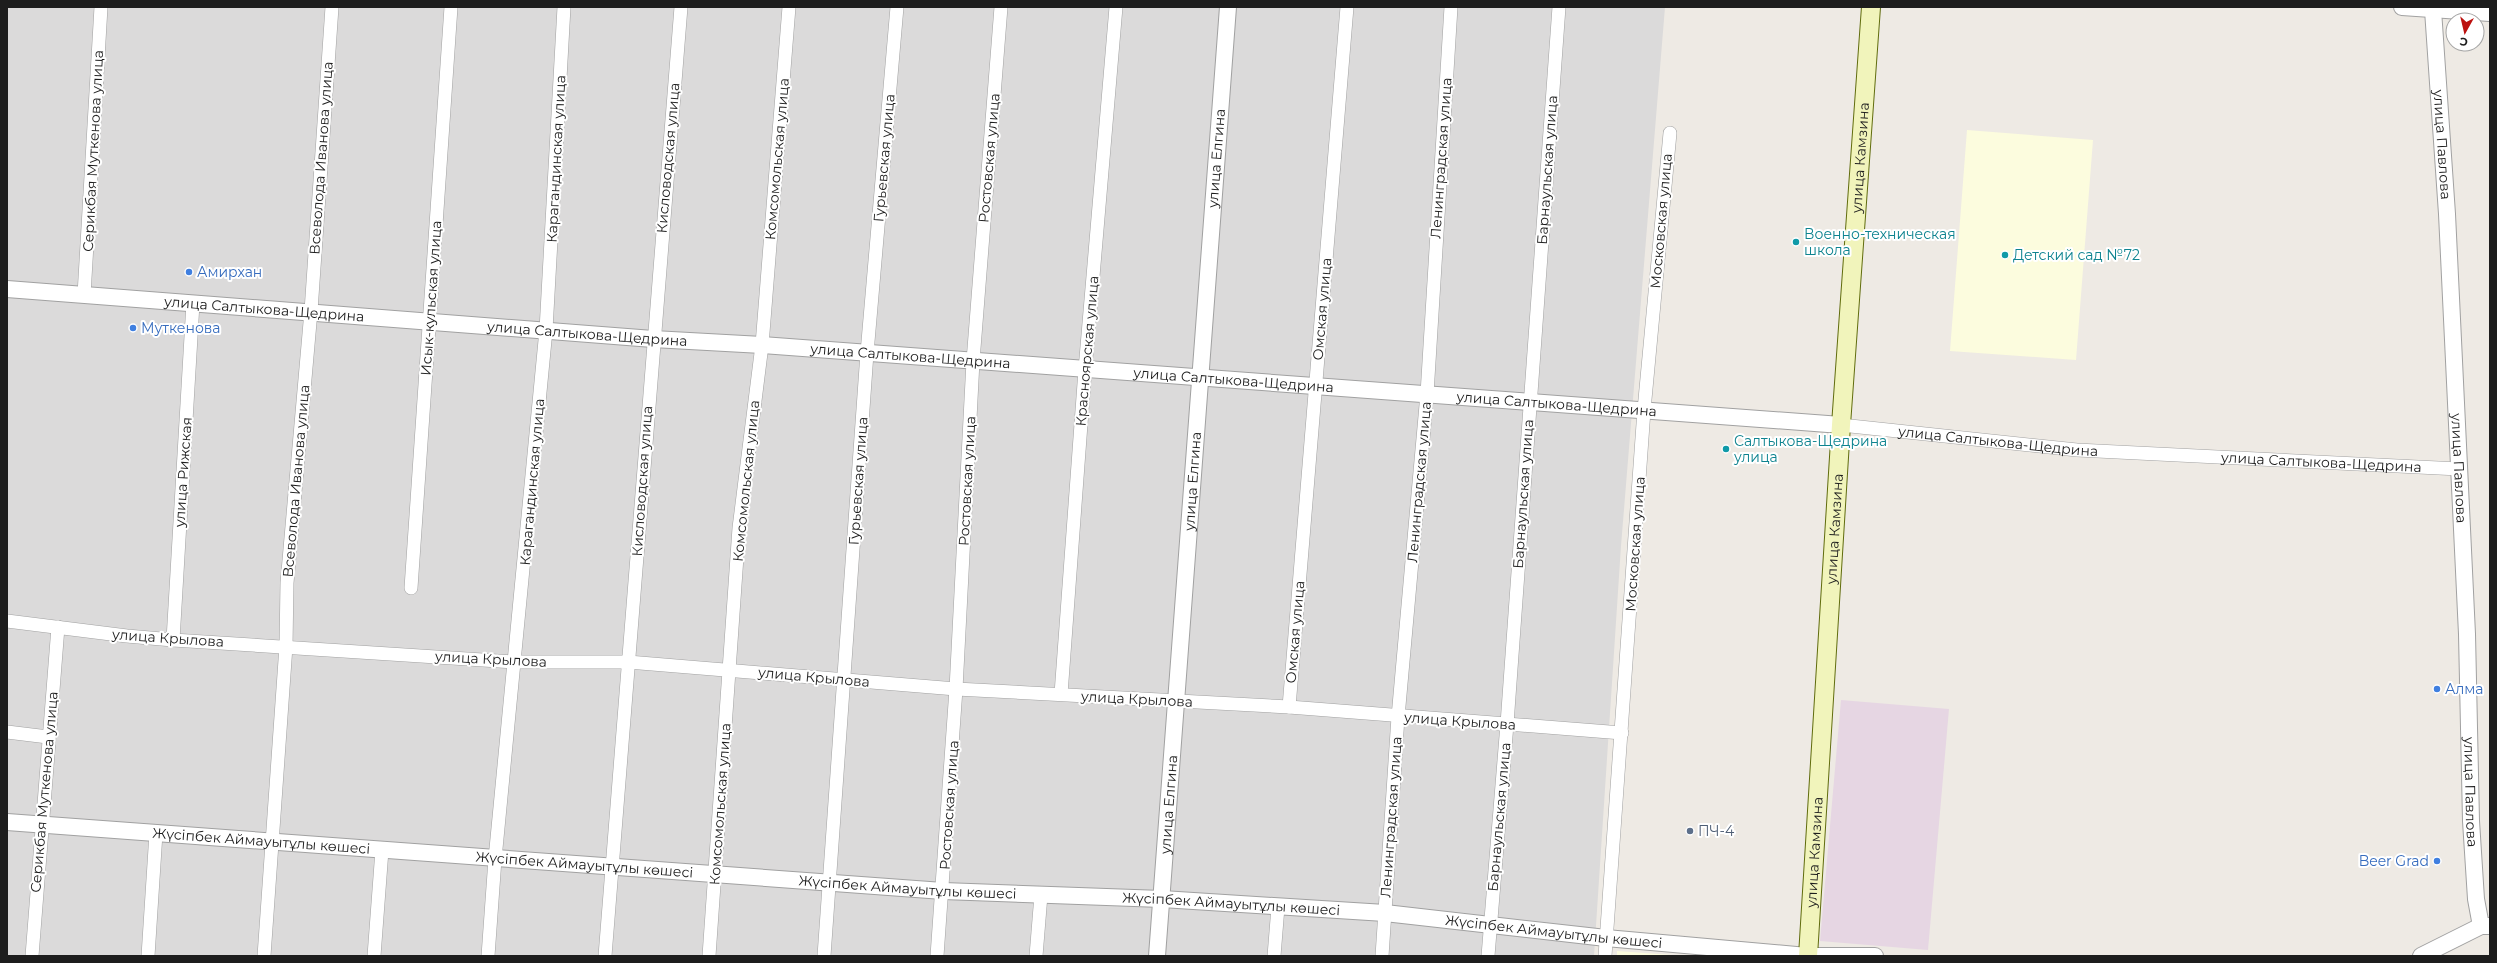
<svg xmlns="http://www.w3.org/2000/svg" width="2497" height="963" font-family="Montserrat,sans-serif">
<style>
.residential{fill:#dbdada}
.industrial{fill:#e6d6e3}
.education{fill:#fcfcde}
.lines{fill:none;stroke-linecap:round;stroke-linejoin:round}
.minor-casing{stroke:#a1a1a1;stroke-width:14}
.tertiary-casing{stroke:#a1a1a1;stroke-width:18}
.secondary-casing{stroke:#606c0d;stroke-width:20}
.minor{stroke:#fff;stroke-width:13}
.tertiary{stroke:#fff;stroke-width:16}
.secondary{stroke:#f1f4bb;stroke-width:18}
.culture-dot{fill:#0f9aa8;stroke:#fff;stroke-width:1.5}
.shop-dot{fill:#3f7fe0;stroke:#fff;stroke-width:1.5}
.service-dot{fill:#5c6f8a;stroke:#fff;stroke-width:1.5}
.labels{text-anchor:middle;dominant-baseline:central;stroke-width:4;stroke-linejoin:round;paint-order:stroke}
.street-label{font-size:14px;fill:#1d1d1d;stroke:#fff}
.culture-label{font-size:14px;fill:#0d838f;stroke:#fff;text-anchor:start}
.shop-label{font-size:14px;fill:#366cbe;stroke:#fff;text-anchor:start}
.service-label{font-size:14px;fill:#4e5e75;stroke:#fff;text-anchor:start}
</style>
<rect width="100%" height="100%" fill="#eeeae4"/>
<path class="residential" d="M7,7H1665L1621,546L1594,956H7Z"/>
<path class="industrial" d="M1841,700L1949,709L1928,950L1820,941Z"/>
<path class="education" d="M1967,130L2093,140L2076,360L1950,351Z
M1617,951L1686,956H1617Z"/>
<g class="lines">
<defs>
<g id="minor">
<path d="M84,295L101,7"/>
<path id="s1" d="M1841,425L2077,450L2459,469"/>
<path d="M411,588L451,7"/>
<path d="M7,621L127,636L173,640L515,662H628L956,689L1289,707L1622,733"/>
<path d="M173,640L193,303"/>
<path d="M1061,694L1085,370L1116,7"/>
<path d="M1289,707L1347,7"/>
<path d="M7,732L48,737"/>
<path d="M32,956L58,627"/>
<path d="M148,956L156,833"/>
<path d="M264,956L286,646L287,583L311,311L332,7"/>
<path d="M374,956L382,850"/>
<path d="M488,956L495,859L546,330L564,7"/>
<path d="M605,956L681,7"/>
<path d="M709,956L739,528L762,345L789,7"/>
<path d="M824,956L867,353L897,7"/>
<path d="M937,956L956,689L973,361L1001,7"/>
<path d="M1036,956L1041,895"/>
<path d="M1274,956L1278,907"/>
<path d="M1382,956L1398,717L1427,394L1451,7"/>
<path d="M1488,956L1507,724L1559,7"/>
<path d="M1605,956L1644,410L1670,133"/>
</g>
<g id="tertiary">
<path d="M2402,7L2490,13"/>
<path id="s2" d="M2433,10L2447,214L2467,634L2471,821L2476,899L2481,926"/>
<path id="s3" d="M7,289L653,339L762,345L1841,425"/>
<path id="s4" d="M7,822L943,891L1162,899L1385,913L1606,938L1807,956"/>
<path id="s5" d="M1157,956C1182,640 1203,323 1228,7"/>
<path d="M1810,956H1875"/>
<path d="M2421,956L2481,926H2490"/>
</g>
<g id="secondary">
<path id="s6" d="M1808,956L1841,425L1871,7"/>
</g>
</defs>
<use href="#minor" class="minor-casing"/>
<use href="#tertiary" class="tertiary-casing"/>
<use href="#secondary" class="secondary-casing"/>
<use href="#minor" class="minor"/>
<use href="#tertiary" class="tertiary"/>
<use href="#secondary" class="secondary"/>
</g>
<g class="culture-dot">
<circle cx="1796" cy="242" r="4"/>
<circle cx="2005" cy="255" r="4"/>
<circle cx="1726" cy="449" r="4"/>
</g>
<g class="shop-dot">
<circle cx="189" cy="272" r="4"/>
<circle cx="133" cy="328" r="4"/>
<circle cx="2437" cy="689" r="4"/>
<circle cx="2437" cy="861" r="4"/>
</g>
<circle class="service-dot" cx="1690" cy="831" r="4"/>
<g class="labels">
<g class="street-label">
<text stroke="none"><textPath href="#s2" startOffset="135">улица Павлова</textPath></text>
<text transform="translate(93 151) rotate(-87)">Серикбая Муткенова улица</text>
<text transform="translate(321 158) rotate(-86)">Всеволода Иванова улица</text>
<text transform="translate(668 158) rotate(-85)">Кисловодская улица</text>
<text transform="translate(884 158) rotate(-85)">Гурьевская улица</text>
<text transform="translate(989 158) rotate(-85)">Ростовская улица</text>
<text stroke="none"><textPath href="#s5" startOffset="800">улица Елгина</textPath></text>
<text transform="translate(1441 158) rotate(-86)">Ленинградская улица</text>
<text stroke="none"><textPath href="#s6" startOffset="800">улица Камзина</textPath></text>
<text transform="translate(556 159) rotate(-87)">Карагандинская улица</text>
<text transform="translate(777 159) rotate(-85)">Комсомольская улица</text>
<text transform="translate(1547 170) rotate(-86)">Барнаульская улица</text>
<text transform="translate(1661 221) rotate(-85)">Московская улица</text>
<text transform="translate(431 298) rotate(-86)">Исык-кульская улица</text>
<text stroke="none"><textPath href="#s3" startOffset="258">улица Салтыкова-Щедрина</textPath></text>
<text transform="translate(1322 309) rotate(-85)">Омская улица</text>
<text stroke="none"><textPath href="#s3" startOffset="582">улица Салтыкова-Щедрина</textPath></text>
<text transform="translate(1087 351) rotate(-85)">Красноярская улица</text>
<text stroke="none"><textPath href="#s3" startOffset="906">улица Салтыкова-Щедрина</textPath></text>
<text stroke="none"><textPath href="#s3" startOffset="1230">улица Салтыкова-Щедрина</textPath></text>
<text stroke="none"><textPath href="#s3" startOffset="1554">улица Салтыкова-Щедрина</textPath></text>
<text stroke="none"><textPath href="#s1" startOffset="158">улица Салтыкова-Щедрина</textPath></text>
<text stroke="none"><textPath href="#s1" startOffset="482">улица Салтыкова-Щедрина</textPath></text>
<text stroke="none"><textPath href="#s2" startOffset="459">улица Павлова</textPath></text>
<text transform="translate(183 472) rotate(-86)">улица Рижская</text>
<text transform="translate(296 481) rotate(-85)">Всеволода Иванова улица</text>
<text transform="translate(642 481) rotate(-86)">Кисловодская улица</text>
<text transform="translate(746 481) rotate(-84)">Комсомольская улица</text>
<text transform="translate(858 481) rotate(-86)">Гурьевская улица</text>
<text transform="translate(967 481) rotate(-87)">Ростовская улица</text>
<text stroke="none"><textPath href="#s5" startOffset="476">улица Елгина</textPath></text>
<text transform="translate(532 482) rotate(-85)">Карагандинская улица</text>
<text transform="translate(1419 482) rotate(-85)">Ленинградская улица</text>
<text transform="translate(1523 494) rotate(-86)">Барнаульская улица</text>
<text stroke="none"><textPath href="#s6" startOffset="428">улица Камзина</textPath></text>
<text transform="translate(1635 544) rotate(-86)">Московская улица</text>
<text transform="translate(1295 632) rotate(-85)">Омская улица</text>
<text transform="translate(168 638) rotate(4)">улица Крылова</text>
<text transform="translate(491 659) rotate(3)">улица Крылова</text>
<text transform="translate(814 677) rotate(5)">улица Крылова</text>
<text transform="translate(1137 699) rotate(3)">улица Крылова</text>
<text transform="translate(1460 721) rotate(4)">улица Крылова</text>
<text transform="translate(44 792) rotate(-85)">Серикбая Муткенова улица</text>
<text stroke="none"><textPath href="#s2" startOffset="783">улица Павлова</textPath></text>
<text transform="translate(720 804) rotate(-86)">Комсомольская улица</text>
<text transform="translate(949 805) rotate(-86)">Ростовская улица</text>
<text stroke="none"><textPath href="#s5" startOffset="152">улица Елгина</textPath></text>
<text transform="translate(1391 817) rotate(-86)">Ленинградская улица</text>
<text transform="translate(1499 817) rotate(-85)">Барнаульская улица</text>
<text stroke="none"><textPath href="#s4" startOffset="255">Жүсіпбек Аймауытұлы көшесі</textPath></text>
<text stroke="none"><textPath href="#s6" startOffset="104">улица Камзина</textPath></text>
<text stroke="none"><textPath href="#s4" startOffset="579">Жүсіпбек Аймауытұлы көшесі</textPath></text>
<text stroke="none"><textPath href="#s4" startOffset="903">Жүсіпбек Аймауытұлы көшесі</textPath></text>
<text stroke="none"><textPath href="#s4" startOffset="1227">Жүсіпбек Аймауытұлы көшесі</textPath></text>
<text stroke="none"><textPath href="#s4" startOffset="1551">Жүсіпбек Аймауытұлы көшесі</textPath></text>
</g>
<g class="culture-label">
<text x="1804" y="234">Военно-техническая<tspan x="1804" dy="16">школа</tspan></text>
<text x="2013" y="255">Детский сад №72</text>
<text x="1734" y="441">Салтыкова-Щедрина<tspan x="1734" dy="16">улица</tspan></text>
</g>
<g class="shop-label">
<text x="197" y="272">Амирхан</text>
<text x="141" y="328">Муткенова</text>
<text x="2445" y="689">Алма</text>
<text x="2429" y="861" text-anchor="end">Beer Grad</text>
</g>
<g class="service-label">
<text x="1698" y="831">ПЧ-4</text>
</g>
</g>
<rect width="2497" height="963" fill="none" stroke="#1d1d1d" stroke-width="16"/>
<g transform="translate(2465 32) rotate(188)"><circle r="19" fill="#ffffff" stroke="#a5a5a5"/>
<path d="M0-3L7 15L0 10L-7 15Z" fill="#bc110f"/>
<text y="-6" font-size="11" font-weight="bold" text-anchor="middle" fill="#1d1d1d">С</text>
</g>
</svg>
